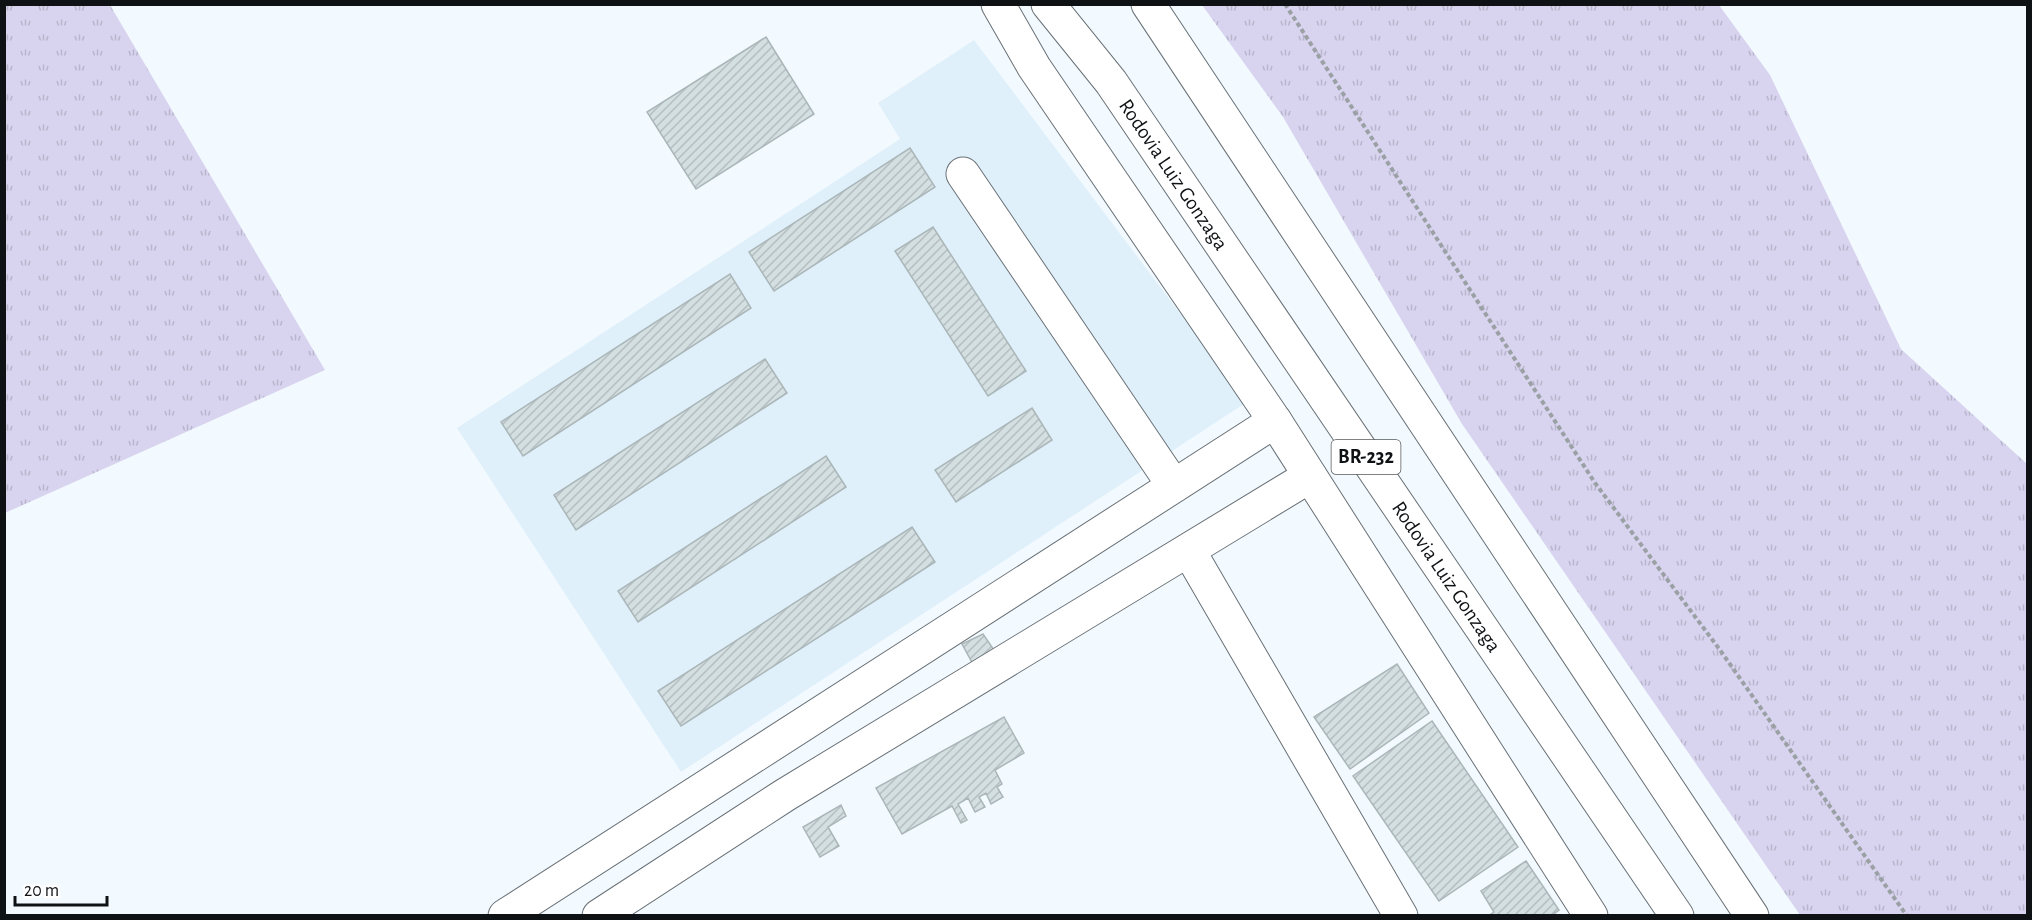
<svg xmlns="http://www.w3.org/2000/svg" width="2032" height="920" font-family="'Alegreya Sans',sans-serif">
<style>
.built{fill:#dff0fb}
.grass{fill:url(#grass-tufts)}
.building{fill:url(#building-hatch);stroke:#aab6b8;stroke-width:1.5}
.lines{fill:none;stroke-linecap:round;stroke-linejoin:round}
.minor-casing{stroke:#697176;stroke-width:35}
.major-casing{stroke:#697176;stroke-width:35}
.highway-casing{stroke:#697176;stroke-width:35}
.path{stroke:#9aa0a4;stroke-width:4;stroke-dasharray:4.5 3;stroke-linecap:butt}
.minor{stroke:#fff;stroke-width:33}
.major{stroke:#fff;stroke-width:33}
.highway{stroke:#fff;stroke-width:33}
.labels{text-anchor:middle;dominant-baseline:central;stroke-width:4.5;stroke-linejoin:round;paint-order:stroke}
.shield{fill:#fff;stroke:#57595a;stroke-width:1.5}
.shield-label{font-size:20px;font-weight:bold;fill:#0f1214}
.street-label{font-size:21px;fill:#0f1214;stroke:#fff}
</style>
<defs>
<pattern id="grass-tufts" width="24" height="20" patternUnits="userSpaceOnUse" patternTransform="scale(1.5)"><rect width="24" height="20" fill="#d8d4ef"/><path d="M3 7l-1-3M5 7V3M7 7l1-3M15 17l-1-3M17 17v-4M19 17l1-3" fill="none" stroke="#b8b5cc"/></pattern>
<pattern id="building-hatch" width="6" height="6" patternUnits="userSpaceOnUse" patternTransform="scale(1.5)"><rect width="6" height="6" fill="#d4dfe1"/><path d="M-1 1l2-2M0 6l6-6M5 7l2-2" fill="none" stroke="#b5bec0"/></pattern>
</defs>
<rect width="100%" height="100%" fill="#f3faff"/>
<path class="built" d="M974,40L1247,402L681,772L457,428L900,139L878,103Z"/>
<path class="grass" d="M4,5H110L325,370L5,513Z
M1202,5H1719L1770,75L1901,349L2027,464V915H1800L1462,424L1283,117Z"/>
<path class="building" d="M766,37L814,114L696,189L647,112Z
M910,148L935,187L774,291L749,252Z
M933,227L1026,371L988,396L895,251Z
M730,274L751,308L523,456L501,422Z
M765,359L787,393L576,530L554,495Z
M1032,408L1052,440L956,502L935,470Z
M826,456L846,487L638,622L618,591Z
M912,527L935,562L681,726L658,691Z
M983,634L996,653L974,666L962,644Z
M1397,664L1429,713L1350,769L1314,717Z
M1004,717L1024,753L995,770L1002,784L997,787L1003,797L991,804L986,793L979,797L985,807L975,812L968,798L958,804L967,820L961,823L952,806L902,834L876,788Z
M1432,721L1518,847L1439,901L1353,776Z
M841,805L846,816L828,827L839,846L820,857L803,827Z
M1526,861L1559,910L1551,916H1488L1494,912L1481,891Z"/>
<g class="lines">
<defs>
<path id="minor" d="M963,174L1174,486
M1189,551L1401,916
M505,916L1275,421
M599,916L785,795L1310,476"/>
<path id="major" d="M998,4L1034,67L1275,421L1591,916"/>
<g id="highway">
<path id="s1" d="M1048,4L1111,82L1677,916"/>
<path d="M1148,4L1752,916"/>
</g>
</defs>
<use href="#minor" class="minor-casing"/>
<use href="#major" class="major-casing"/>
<use href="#highway" class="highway-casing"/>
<path class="path" d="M1285,4L1595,483L1720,650L1907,916"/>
<use href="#minor" class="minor"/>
<use href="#major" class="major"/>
<use href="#highway" class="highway"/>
</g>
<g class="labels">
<rect class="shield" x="1331.5" y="440" width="69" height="34" rx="4.5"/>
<g class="shield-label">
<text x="1366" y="457">BR-232</text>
</g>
<g class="street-label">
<text stroke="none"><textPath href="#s1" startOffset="212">Rodovia Luiz Gonzaga</textPath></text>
<text stroke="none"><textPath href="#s1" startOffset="698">Rodovia Luiz Gonzaga</textPath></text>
</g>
</g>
<rect width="2032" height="920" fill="none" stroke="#0f1214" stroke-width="12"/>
<path d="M15 896v9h92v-9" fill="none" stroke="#0f1214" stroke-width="3"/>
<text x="24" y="896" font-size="18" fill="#0f1214" stroke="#ffffff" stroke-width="4.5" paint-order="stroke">20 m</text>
</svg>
